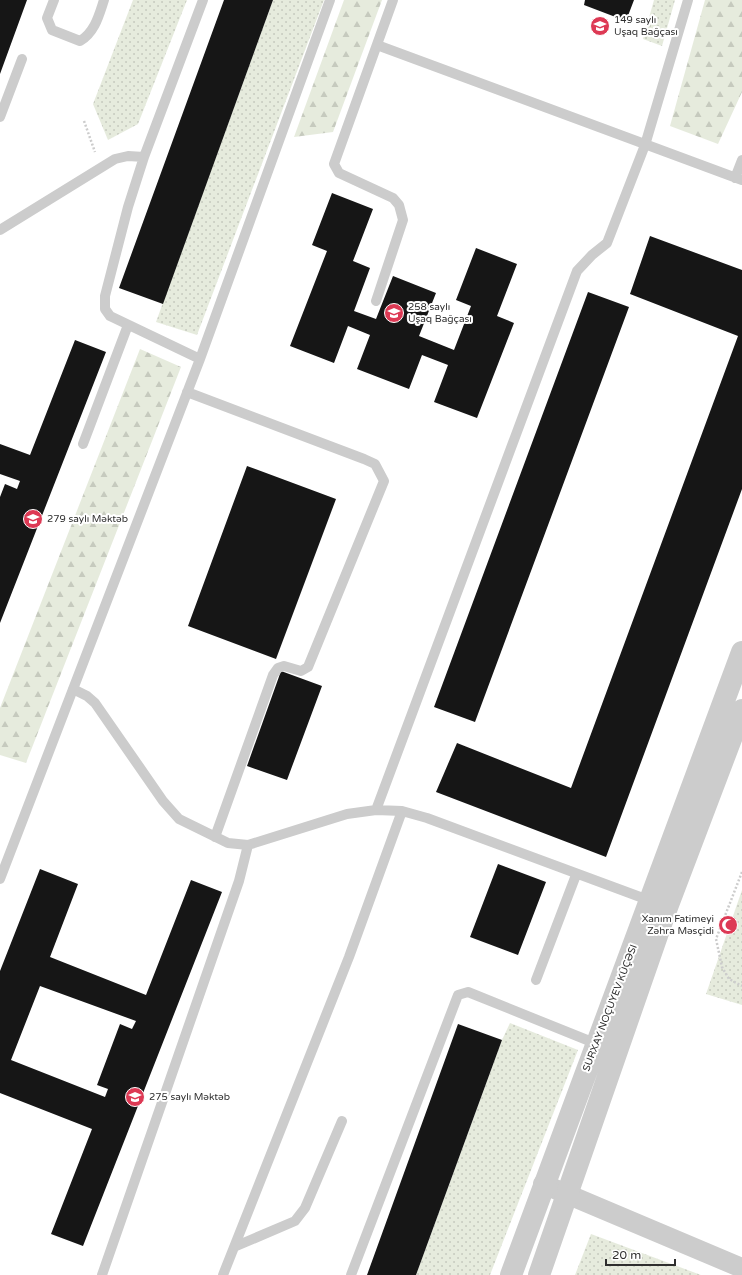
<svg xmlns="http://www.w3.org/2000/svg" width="742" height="1275" font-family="'Varela Round',sans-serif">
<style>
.grass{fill:url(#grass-dots)}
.forest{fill:url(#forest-firs)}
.building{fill:#161616;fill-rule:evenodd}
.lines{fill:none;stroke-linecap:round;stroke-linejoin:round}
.path{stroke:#ccc;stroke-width:2.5;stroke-dasharray:2 2;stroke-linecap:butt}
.service{stroke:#ccc;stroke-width:10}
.minor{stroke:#ccc;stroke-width:20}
.tertiary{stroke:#ccc;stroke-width:22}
.labels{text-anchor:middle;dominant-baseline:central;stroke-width:4;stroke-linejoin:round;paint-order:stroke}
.poi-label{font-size:10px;fill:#2f2f2f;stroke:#fff;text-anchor:start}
.street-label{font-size:10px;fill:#2f2f2f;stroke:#fff}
</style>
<defs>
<pattern id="grass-dots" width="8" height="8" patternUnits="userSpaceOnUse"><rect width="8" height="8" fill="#e6ebdd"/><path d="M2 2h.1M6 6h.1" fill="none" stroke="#c6cabe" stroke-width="1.8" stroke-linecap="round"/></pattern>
<pattern id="forest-firs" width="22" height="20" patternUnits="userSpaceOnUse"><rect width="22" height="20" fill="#e6ebdd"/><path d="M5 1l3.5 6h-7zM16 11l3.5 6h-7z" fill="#c6cabe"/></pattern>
</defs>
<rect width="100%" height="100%" fill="#fff"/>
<path class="grass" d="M133,0H187L138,124L108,140L93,104Z
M273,0H324L197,335L156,322Z
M654,0H675L662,46L643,39Z
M742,890V1005L706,994Z
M510,1023L578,1050L490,1275H416L502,1040Z
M591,1234L701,1275H575Z"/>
<path class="forest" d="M344,0H382L333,132L294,137Z
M705,0H742V92L718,144L670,126Z
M140,349L181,367L26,763L0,755V708Z"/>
<path class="building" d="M0,0H27L0,74Z
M224,0H273L163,304L119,288Z
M585,0H634L626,21L584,5Z
M332,193L373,209L353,261L370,268L354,311L376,319L393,276L436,293L419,336L454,350L471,306L456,300L476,248L517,264L497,316L514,323L477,418L434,402L448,365L422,355L409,389L357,369L370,335L348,326L334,363L290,346L327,251L312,245Z
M650,236L742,270V489L606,857L436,792L457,743L571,788L738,336L630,294Z
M588,292L629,307L475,722L434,707Z
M75,340L106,352L0,623V497L5,484L17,489L20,481L0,474V444L30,455Z
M247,466L336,499L276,659L188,626Z
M281,671L322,686L287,780L247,766Z
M498,864L546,882L518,955L470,937Z
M40,869L78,884L50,957L146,995L191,880L222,892L83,1246L51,1234L92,1129L0,1093V971ZM40,986L136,1021L132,1029L120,1024L97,1085L108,1089L105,1097L11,1060Z
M458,1024L502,1040L416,1275H367Z"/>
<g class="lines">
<path class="path" d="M84,121L95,152
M742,872L716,939L722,967L729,979L742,986"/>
<path class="service" d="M54,0L47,18L52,30L80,41C95,32 99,15 104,0
M377,45L742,180
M0,117L22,59
M144,157L128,207L105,296V309L110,316L200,359
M735,178L742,160
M0,230L115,159L128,156L144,157L203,0
M376,301L403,220L399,205L393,198L339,173L334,164L393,0
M187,392L364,459L375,464L384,481L308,667L301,671L284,666L278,668L273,675L215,837
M83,444L128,325
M73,689L87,696L95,703L163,801L179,819L228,843L248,845L347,814L376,810L402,811L427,818L651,901
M376,810L577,271L592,255L607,243L645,145L688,0
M0,879L200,359L330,0
M536,980L576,875
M234,1247L295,1221L305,1208L342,1121
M102,1275L239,881L248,845
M223,1275L349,957L402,811
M351,1275L458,995L468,992L597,1044"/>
<path class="minor" d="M543,1184L742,1268"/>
<path class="tertiary" d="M511,1275L742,652
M539,1275L666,910L742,710"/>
</g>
<defs>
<symbol id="school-disc" viewBox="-11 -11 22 22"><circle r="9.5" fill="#dd3954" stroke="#fff"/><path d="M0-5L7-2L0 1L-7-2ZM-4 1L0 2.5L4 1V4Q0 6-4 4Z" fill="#fff"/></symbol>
<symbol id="mosque-disc" viewBox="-11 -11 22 22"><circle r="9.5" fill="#dd3954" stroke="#fff"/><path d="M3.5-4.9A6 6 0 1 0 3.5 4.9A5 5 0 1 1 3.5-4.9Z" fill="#fff"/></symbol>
</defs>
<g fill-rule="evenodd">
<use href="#school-disc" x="589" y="15" width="22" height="22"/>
<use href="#school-disc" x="383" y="302" width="22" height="22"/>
<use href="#school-disc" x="22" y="508" width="22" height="22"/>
<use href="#mosque-disc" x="717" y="914" width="22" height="22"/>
<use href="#school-disc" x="124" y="1086" width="22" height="22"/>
</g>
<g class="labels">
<g class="poi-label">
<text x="614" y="20">149 saylı<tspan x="614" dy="12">Uşaq Bağçası</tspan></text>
<text x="408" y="307">258 saylı<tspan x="408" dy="12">Uşaq Bağçası</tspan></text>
<text x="47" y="519">279 saylı Məktəb</text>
<text x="714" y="919" text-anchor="end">Xanım Fatimeyi<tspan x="714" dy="12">Zəhra Məsçidi</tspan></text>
<text x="149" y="1097">275 saylı Məktəb</text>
</g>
<g class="street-label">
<text transform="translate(610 1008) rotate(-69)">SURXAY NOÇUYEV KÜÇƏSI</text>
</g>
</g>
<path d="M606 1259v6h69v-6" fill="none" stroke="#2f2f2f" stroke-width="2"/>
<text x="612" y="1259" font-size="12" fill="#2f2f2f" stroke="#ffffff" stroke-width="3" paint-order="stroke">20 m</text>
</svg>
